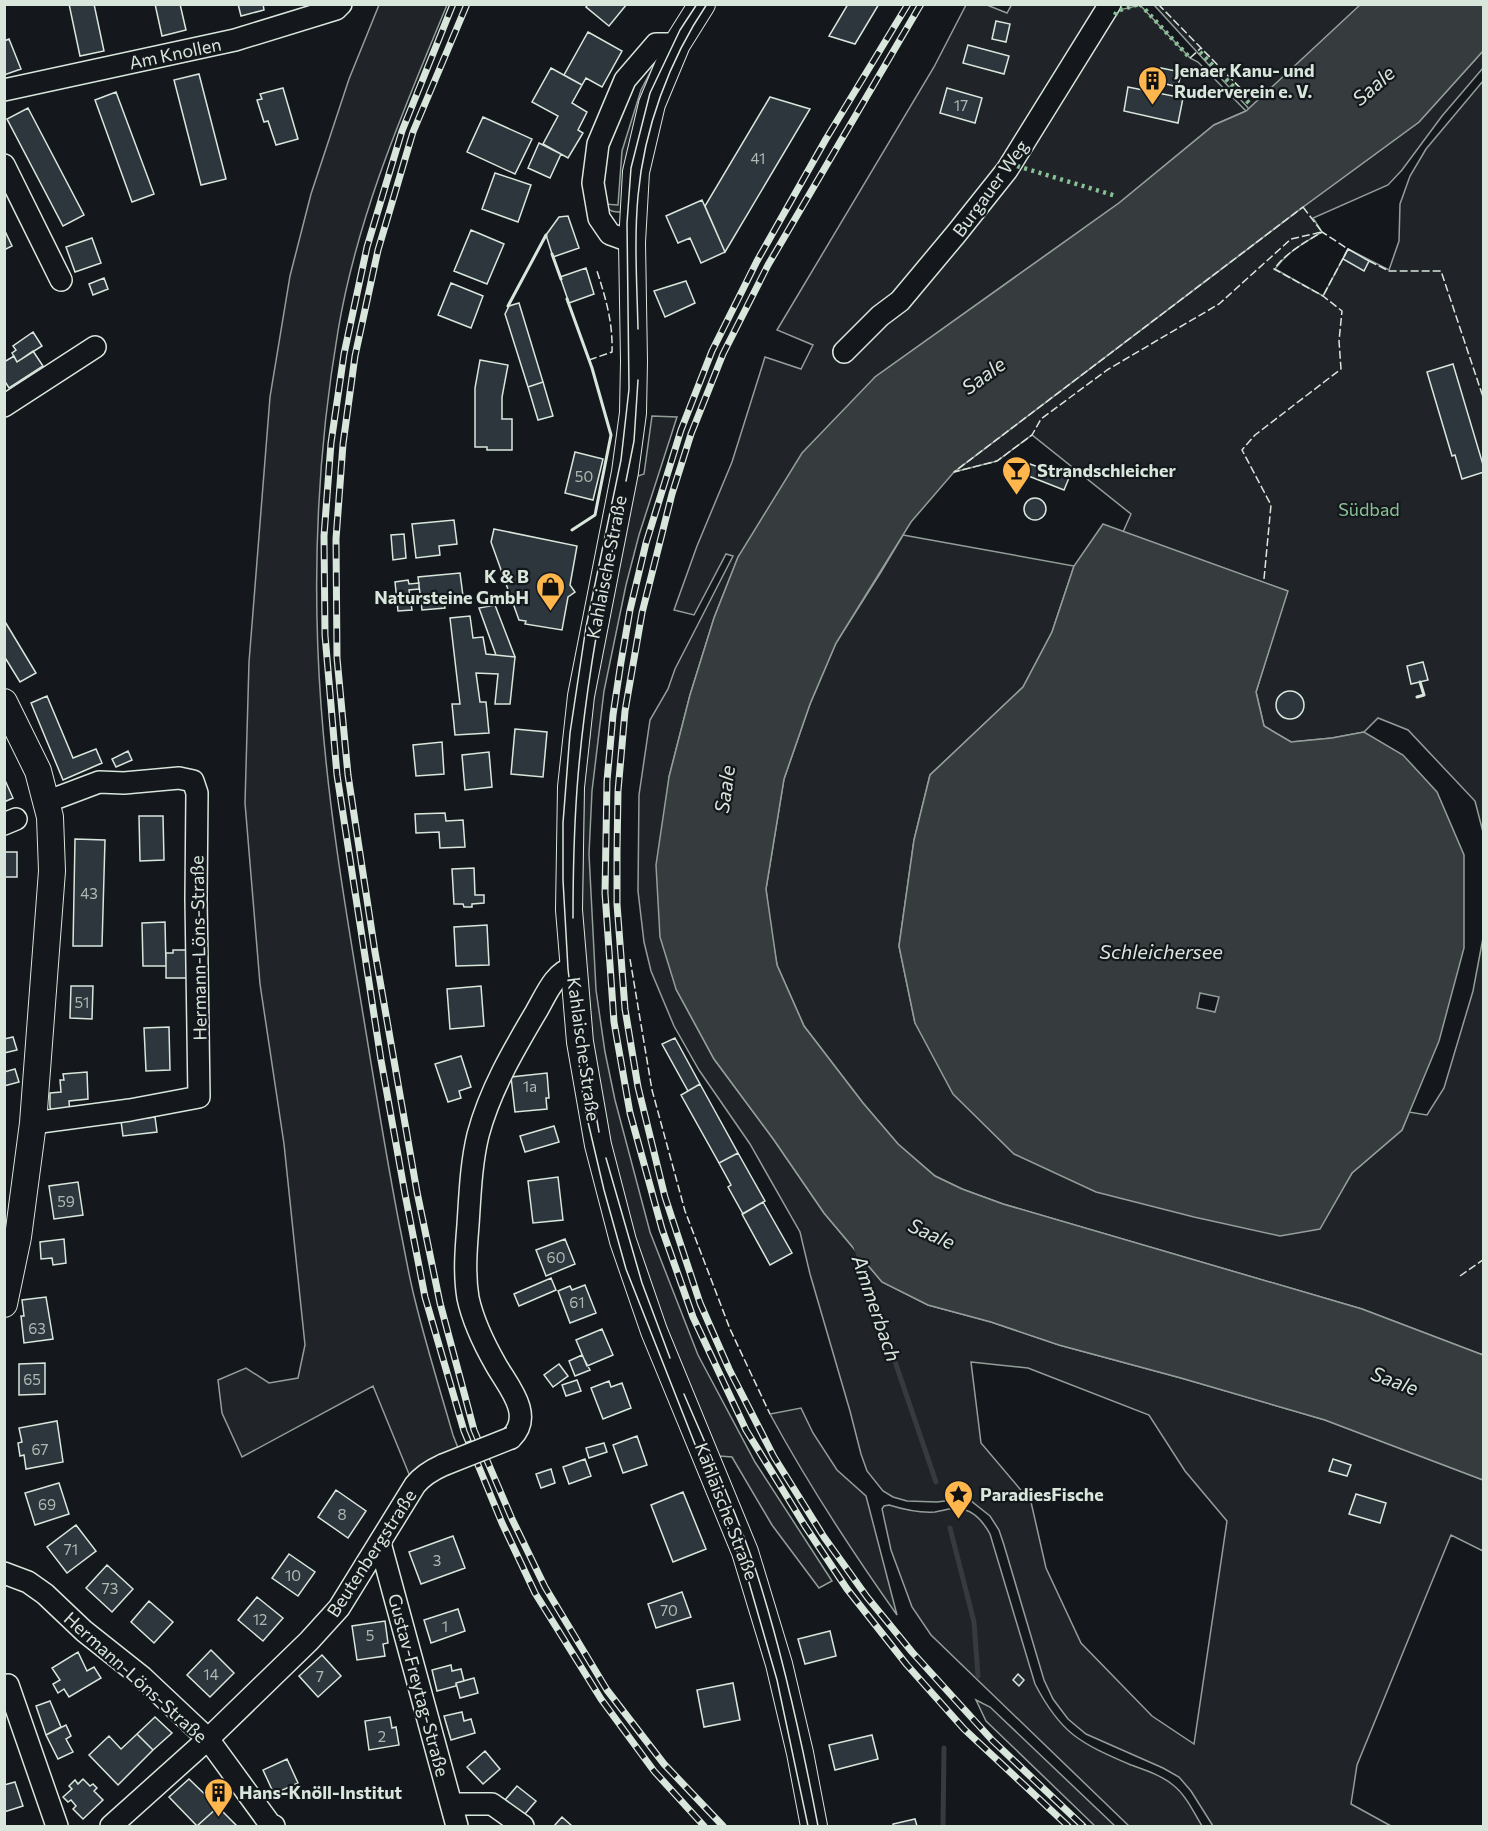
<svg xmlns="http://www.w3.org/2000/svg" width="1488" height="1831" font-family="Commissioner,sans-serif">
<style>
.green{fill:#202428;stroke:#939e99;stroke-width:1.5;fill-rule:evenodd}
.water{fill:#363b3e;stroke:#939e99;stroke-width:1.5}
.pier{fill:#14181c;stroke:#939e99;stroke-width:1.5}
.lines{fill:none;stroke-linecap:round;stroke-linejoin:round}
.stream{stroke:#363b3e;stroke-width:5}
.building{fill:#2c363c;stroke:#d8e6dc;stroke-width:1.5}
.minor-casing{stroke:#d8e6dc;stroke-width:24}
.major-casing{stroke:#d8e6dc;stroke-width:28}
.minor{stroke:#14181c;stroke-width:21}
.major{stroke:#14181c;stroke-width:26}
.tram{stroke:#d8e6dc;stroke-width:1.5}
.rail-casing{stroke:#d8e6dc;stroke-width:7}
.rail{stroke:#14181c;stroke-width:4.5;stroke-dasharray:14;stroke-linecap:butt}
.minor-bridge-casing{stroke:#d8e6dc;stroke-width:24;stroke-linecap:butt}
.minor-bridge{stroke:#14181c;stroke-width:21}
.hedge{stroke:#8ac095;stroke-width:4.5;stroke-dasharray:3 4.5;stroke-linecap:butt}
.fence{stroke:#d8e6dc;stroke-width:1.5;stroke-dasharray:8 3;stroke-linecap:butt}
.wall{stroke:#d8e6dc;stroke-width:3}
.labels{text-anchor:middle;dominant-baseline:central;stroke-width:4.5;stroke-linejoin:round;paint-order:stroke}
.number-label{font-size:15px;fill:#adbab4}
.street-label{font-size:18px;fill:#d8e6dc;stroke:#14181c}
.poi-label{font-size:18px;font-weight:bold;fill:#d8e6dc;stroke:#14181c;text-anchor:start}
.park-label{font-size:18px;fill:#8ac095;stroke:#14181c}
.water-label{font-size:20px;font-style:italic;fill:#d8e6dc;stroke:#14181c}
</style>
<rect width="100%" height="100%" fill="#14181c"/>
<path class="green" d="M1012,4H1095C1112,14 1123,9 1140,5L1190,58L1198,62L1246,111L1214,125L1119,203L875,377L738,557L714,618L690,695L669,777L676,989L714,1059L774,1140L824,1213L882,1282L928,1305L991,1322L1059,1345L1181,1378L1325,1420L1483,1480V1551L1451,1535L1357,1765L1351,1804L1391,1826H1213L1191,1791L1179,1777L1163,1768L1086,1734L1068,1719L1053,1699L1044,1680L1004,1545L999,1530L990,1516L971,1501L960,1499L937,1502L907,1501L893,1497L883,1491L867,1471L861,1454L850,1411L810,1274L800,1232L750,1144L699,1070L674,1026L651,971L644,942L638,891L639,795L650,720L668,689L675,669L733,556L726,554L694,615L674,610L697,546L732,462L765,357L801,369L813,345L777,330L934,67L966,5H987L1007,13ZM971,1362L1028,1368L1149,1415L1185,1471L1227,1521L1194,1744L1152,1716L1081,1643L1046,1568L1031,1502L981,1443Z
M379,5H447C403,111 357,217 338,331C317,454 312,581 321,705C328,803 344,900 360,996C373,1074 385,1151 400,1228C405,1252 409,1277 415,1300C426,1345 440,1390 453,1435L460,1453L411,1479L373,1386L242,1457L222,1413L218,1380L246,1368L269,1383L298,1378L305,1345L284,1144L260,984L245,803L249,662L270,397L290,276L311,194L349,79Z
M1154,5H1361L1249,109Z
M1483,51V68L1442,116L1402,170L1388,185L1313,218L1322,232C1304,243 1287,252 1275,269L1323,296L1348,249L1389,270L1399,241L1400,204L1410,176L1426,149L1483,81V832L1475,801L1408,730L1378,718L1364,732L1332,738L1291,742L1264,726L1256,692L1287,591L1123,532L1131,514L1032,435L997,461L954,472L1303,207L1419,122Z
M660,56L622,212C614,212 609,212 605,204L618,205L622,151L641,90L655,63L649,59Z
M652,416L677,417L639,535L626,585L604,691L592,791L589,854L596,990L605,1052L615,1100L650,1232L698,1355L755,1462L832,1581L819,1588L772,1525L732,1457L719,1456L655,1299L634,1236L614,1163L593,1051L579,879L585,740L632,478L644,474Z
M903,535L1074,566L1052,632L1023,687L930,775L914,840L899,946L915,1023L1319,1229L1352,1173L1402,1130L1409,1112L1427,1115L1444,1088L1473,991L1483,938V1355L1362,1309L1003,1204L962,1189L935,1176L898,1144L863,1103L804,1026L777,965L770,925L766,889L784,779L810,704L836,643L881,572Z
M801,1408L813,1433L837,1470L866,1496L897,1615C851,1550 808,1484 770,1414Z
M889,1505C905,1510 919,1513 935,1512C940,1511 945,1510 949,1509C970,1506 981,1518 990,1534L1035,1684C1061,1734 1080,1743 1131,1765C1145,1770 1161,1775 1173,1785C1186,1795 1194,1813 1202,1826H1129L931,1635L912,1607L891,1550L882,1509L884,1506Z
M976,1700L990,1707L1115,1826H1095L986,1721Z"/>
<path class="water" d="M1361,4L1483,5V51L1419,122L1303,207L954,472L911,522L836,643L810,704L784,779L766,889L777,965L804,1026L863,1103L898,1144L935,1176L962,1189L1003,1204L1362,1309L1483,1355V1480L1325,1420L1181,1378L1059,1345L991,1322L928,1305L882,1282L824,1213L774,1140L714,1059L676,989L660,937L656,865L669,777L690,695L714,618L738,557L802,453L875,377L1119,203L1214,125L1246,111Z
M1103,524L1288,591L1256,692L1264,726L1291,742L1332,738L1364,732L1403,755L1437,792L1464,855V948L1439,1041L1402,1130L1352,1173L1320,1229L1280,1236L1194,1217L1096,1192L1014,1154L953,1094L915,1023L899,946L914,840L930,775L1023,687L1052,632L1074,566Z"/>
<path class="pier" d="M1200,993L1219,997L1215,1012L1197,1008Z"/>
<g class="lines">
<path class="stream" d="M856,1247L936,1482
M950,1528L974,1622L978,1676
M943,1826L944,1748"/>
</g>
<path class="building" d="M69,4H94L104,51L80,56Z
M155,4H180L186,30L162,36Z
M238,4H263L264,10L241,16Z
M588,4H627L609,26L586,7Z
M848,4H879L855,44L829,36Z
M996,21L1010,24L1006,42L992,39Z
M588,32L622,51L602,87L586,78L582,85L564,75Z
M9,39L21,69L4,75V41Z
M968,45L1009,56L1004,74L963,63Z
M551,68L582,85L572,103L587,112L578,130L583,133L568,158L543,144L558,116L532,102Z
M1161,68L1181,72L1178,87L1158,82Z
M199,74L226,179L201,185L174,80Z
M1128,87L1183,98L1178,123L1124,111Z
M283,88L298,139L276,145L268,121L264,122L257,100L262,99L260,94Z
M947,88L982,98L975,123L940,113Z
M116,92L154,194L132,202L95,100Z
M770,97L810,109L725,252L705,206Z
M28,108L84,215L63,226L7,119Z
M483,117L532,139L515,174L467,152Z
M539,143L561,154L550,178L528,168Z
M495,173L531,185L518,222L482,209Z
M702,200L725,252L701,263L690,238L678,243L666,216Z
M568,216L579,248L553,257L546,235L559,217Z
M4,229L12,246L4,250Z
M471,230L504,244L487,284L454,271Z
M92,238L101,263L75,272L66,247Z
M1348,249L1369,261L1364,271L1343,259Z
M586,268L594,294L569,303L560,277Z
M104,278L108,289L93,295L89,284Z
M686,281L695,303L665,317L654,291Z
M451,283L483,296L471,328L438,315Z
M519,303L543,382L528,387L505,314L509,306Z
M33,332L42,346L17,362L12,353L16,350L13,346Z
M33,351L43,366L9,388L4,380V362L14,356L17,362Z
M480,360L508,365L502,397V419H512V450H487V447H475V388Z
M1453,364L1484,468V472L1462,479L1455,455L1452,456L1427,372Z
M543,382L553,416L538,420L528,387Z
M575,452L603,459L593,500L565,493Z
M1030,464L1069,478L1064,490L1026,475Z
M1024 509a11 11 0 1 1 22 0a11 11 0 1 1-22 0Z
M454,520L457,544L439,546L440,555L416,558L412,524Z
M494,529L577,546L570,585L575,592L568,597L562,630L525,624L526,621L519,620L491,542Z
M404,534L406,558L393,560L391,535Z
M460,573L463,596L444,598L445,608L422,610L418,577Z
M408,580L409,584L419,583V589L409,590L412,610L398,611L395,582Z
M495,605L515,657L496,655L479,608Z
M470,616L473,638L483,637L486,654L515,657L510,704H495L498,674L476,673L480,702H486L489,733L455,735L452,704H460L450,618Z
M4,620L36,673L20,682L4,656Z
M1423,662L1428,680L1411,684L1407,666Z
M1276 705a14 14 0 1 1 28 0a14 14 0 1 1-28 0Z
M47,696L73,758L96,749L102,763L63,780L31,703Z
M515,729L547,732L543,777L511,774Z
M442,742L444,774L416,776L413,745Z
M128,751L132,760L116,767L112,759Z
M489,752L492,787L465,790L462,755Z
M4,778L13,798L4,802Z
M445,813L446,821L463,820L465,847L440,848L439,832L416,833L415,814Z
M139,816H163L164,860L140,861Z
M75,839L105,840L102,946H73Z
M4,852H17V877H4Z
M474,868L475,895H484V903L472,904V907H464L463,904H454L452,869Z
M165,922L166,966H143L142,923Z
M487,925L489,965L456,966L454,927Z
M173,950H190L189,978H166V953H173Z
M71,986H93L92,1019L70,1018Z
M481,986L484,1026L450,1029L447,989Z
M169,1027L170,1070L146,1071L144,1028Z
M13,1037L17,1050L4,1053V1039Z
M675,1038L700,1084L688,1091L662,1044Z
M461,1056L471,1087L459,1091L461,1098L448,1102L435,1064Z
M15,1069L19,1082L4,1086V1072Z
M87,1072L88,1099L69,1101L70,1116H54L50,1107V1093L61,1092L60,1080H64L63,1074Z
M547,1073L549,1098H546L547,1109L515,1112L511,1077Z
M700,1084L738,1153L719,1163L681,1095Z
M155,1117L157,1132L123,1136L121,1121Z
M554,1126L559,1142L525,1152L520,1136Z
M738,1153L765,1201L743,1214L728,1187L731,1185L719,1163Z
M558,1177L563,1220L533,1223L528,1181Z
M78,1182L83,1215L54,1219L49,1186Z
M763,1202L792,1253L770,1265L742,1214Z
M64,1239L66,1263L53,1265L52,1258L41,1259L40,1242Z
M565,1239L575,1264L546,1276L536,1250Z
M551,1278L556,1290L519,1306L514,1294Z
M585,1285L596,1313L570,1323L558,1291L570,1286L572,1290Z
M46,1297L53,1339L24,1343L21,1316H24L22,1300Z
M602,1329L613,1355L587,1366L576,1340Z
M582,1355L590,1370L575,1376L569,1361Z
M45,1363V1394L19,1395V1364Z
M559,1364L568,1376L553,1387L544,1375Z
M577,1380L581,1391L566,1396L562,1385Z
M609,1381L611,1387L622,1383L631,1408L603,1419L591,1388Z
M57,1421L63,1462L26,1469L24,1455L20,1456L18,1443L22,1442L19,1428Z
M637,1436L647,1465L623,1473L613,1445Z
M604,1443L607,1452L589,1458L586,1448Z
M585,1459L591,1476L569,1484L563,1467Z
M1333,1459L1351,1465L1347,1476L1329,1471Z
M551,1469L555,1483L541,1488L536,1474Z
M59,1483L69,1514L35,1525L25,1493Z
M336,1490L366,1511L348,1538L318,1517Z
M683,1492L706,1549L673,1562L651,1505Z
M1356,1494L1386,1503L1380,1523L1349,1514Z
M76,1525L96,1551L67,1573L47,1547Z
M453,1536L465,1568L421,1584L409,1552Z
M289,1554L315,1572L298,1596L272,1578Z
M107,1565L133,1589L112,1612L86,1588Z
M682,1592L691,1617L656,1628L648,1604Z
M257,1597L283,1618L263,1641L238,1620Z
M149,1601L173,1622L154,1643L131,1622Z
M458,1609L465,1631L431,1643L424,1620Z
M385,1621L388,1643L383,1644L385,1656L357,1660L352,1626Z
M830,1631L836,1656L805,1664L798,1639Z
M211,1650L234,1673L210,1697L187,1675Z
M78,1652L87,1671L94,1667L101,1678L69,1697L64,1689L58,1693L53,1684L60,1680L52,1668Z
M322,1655L341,1676L318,1697L299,1676Z
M451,1665L452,1671L461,1669L464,1681L456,1683V1686L437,1691L432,1670Z
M1018,1674L1024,1680L1019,1686L1013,1680Z
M474,1678L478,1693L460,1698L456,1683Z
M733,1683L740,1720L704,1727L697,1690Z
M50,1701L61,1727L46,1735L36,1706Z
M462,1712L464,1721L471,1719L475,1733L451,1740L444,1716Z
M155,1717L172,1733L153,1750L137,1734Z
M390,1717L392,1728L396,1727L399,1745L369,1750L365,1721Z
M66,1725L71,1736L66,1739L73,1752L58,1759L46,1735Z
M137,1734L153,1750L118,1785L89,1755L109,1736L121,1749Z
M872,1735L878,1759L835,1770L829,1745Z
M485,1751L500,1769L483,1784L467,1767Z
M287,1759L298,1783L274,1794L263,1770Z
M83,1779L90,1786L93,1784L97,1788L94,1791L103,1800L83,1819L73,1809L76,1806L71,1800L68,1802L63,1797L72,1789L69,1786L75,1780L78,1784Z
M189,1779L218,1807L197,1826L169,1797Z
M15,1782L23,1806L4,1812V1785Z
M517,1786L536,1801L524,1815L505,1800Z
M218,1807L237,1826H197Z
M562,1817L572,1826H554Z
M915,1819L917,1826H893V1824Z"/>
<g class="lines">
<defs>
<path id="minor" d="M4,90L235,40L336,9L341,4
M4,165L61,280
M632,242L610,234L599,218L593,183L598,144L625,80L656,44H677
M844,352L880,316L900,301L956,234L1007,170L1110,4
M4,406L95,347
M4,824L16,819
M33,1123L130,1110L199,1097L196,899L197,793L193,781L179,778L124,783L99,782L46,802
M511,1438C535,1415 507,1385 496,1365C484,1344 473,1321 468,1298C464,1274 466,1249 468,1225C470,1195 471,1164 478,1135C490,1090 513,1051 536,1012C545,997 555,971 573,968
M380,1543L457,1826
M4,1573L28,1582L45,1594L84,1631L142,1677L208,1739L270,1824L274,1826
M8,1685L57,1826
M451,1804H492L523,1826
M111,1826L208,1739L309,1641L339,1608L415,1485C423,1475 432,1470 443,1465"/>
<path id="major" d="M702,4L677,44L652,104L636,172L632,242L634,361L633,413L625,472L581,696L571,787L569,910L580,1042L598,1145L623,1241L654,1331L745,1552L779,1664L800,1753L814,1826
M4,702L38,771L50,817L52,871L33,1123L18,1237L4,1304"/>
</defs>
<use href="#minor" class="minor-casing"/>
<use href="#major" class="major-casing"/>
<use href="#minor" class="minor"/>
<use href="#major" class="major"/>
<path class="tram" d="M697,4L680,30L650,93L631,168L627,223L629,389L621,460L586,627L570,733L563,823V880L568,969L584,1105L604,1190L626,1269L748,1579L777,1680L808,1826
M638,329C637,285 634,240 638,196C644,129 669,60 707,4
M626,481L634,441L638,380
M573,918C573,875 574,832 577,789C583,707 597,624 614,543
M587,1064L599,1132
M606,1158L642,1283L670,1358
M684,1394C710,1455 738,1515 758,1577C784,1659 802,1742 818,1826"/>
<defs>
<path id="rail" d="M453,4L402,131L367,247L344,354L331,443L324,536L325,635L337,775L381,1060L405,1194L425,1297L464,1431L502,1523L535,1593L601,1699L654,1771L704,1826
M467,4L413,132L378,250L355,356L343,444L336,539L337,658L348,775L375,952L417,1192L440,1303L474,1430L512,1519L545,1587L607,1690L664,1764L723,1826
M908,4L826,139L757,261L712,351L681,430L646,543L630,610L621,662L613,715L607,781L605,893L614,1022L630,1113L662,1229L693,1317L746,1430L805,1526L847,1589L907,1665L964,1729L1068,1826
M921,4L768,265L723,354L691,434L672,494L642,613L625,711L618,791L617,852V904L625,1009L638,1087L665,1197L700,1303L729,1369L774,1457L824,1537L867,1597L912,1652L992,1740L1083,1826"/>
</defs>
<use href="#rail" class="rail-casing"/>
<use href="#rail" class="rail"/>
<defs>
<path id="minor-bridge" d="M443,1465L511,1438"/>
</defs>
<use href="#minor-bridge" class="minor-bridge-casing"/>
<use href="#minor-bridge" class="minor-bridge"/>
<path class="hedge" d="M1140,4L1190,58
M1115,15L1117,11L1139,4
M1200,52L1249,103
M1017,166L1116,196"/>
<path class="fence" d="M1158,4L1248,96
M1190,58L1201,48
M1303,207L1322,232L1291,239L1219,304L1107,370L1041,419L1032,435L997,461L954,472Z
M1369,261L1389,271H1441L1484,400
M589,360L612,352C613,323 606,299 597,271
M1264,579L1271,505L1242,450L1255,435L1341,369L1339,341L1342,311L1323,296L1274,269C1287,252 1304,243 1322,232L1348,249L1323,296
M630,959L652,1090L685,1211L730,1329L770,1414
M1460,1276L1484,1259"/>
<path class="wall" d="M552,254L561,279
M567,299L592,368L611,435L595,515L572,530
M508,306L546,235V236
M1417,697L1424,695L1420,682"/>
</g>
<defs>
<symbol id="building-pin" viewBox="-11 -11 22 30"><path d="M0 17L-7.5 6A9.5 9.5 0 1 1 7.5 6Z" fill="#ffb74d" stroke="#14181c"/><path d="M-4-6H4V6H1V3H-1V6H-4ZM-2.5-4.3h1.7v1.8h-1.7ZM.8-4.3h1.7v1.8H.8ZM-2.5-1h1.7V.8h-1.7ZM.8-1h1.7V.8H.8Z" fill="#111"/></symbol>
<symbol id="bar-pin" viewBox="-11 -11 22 30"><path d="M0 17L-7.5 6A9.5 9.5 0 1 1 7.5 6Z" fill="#ffb74d" stroke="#14181c"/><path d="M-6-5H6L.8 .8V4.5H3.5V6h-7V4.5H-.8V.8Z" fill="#111"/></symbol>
<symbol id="shop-pin" viewBox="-11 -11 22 30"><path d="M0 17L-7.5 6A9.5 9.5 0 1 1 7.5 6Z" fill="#ffb74d" stroke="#14181c"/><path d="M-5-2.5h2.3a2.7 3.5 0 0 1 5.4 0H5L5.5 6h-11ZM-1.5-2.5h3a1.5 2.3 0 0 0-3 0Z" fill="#111"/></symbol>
<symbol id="sight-pin" viewBox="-11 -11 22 30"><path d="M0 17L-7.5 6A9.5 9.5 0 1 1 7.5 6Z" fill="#ffb74d" stroke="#14181c"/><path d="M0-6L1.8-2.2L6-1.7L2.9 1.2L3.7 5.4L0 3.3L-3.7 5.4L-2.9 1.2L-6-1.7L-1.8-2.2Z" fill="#111"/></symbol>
</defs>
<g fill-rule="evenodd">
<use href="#building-pin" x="1136" y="64" width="33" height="45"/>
<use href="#bar-pin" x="1000" y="454" width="33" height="45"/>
<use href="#shop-pin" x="534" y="570" width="33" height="45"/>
<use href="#sight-pin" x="942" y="1478" width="33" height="45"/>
<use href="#building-pin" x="202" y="1776" width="33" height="45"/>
</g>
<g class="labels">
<g class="number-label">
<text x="961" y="105">17</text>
<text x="758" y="158">41</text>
<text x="584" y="476">50</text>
<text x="89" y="893">43</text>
<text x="82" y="1002">51</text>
<text x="530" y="1086">1a</text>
<text x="66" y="1201">59</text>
<text x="556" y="1257">60</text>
<text x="577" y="1302">61</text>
<text x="37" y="1328">63</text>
<text x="32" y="1379">65</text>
<text x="40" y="1449">67</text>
<text x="47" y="1504">69</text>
<text x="342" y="1514">8</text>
<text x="71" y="1549">71</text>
<text x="437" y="1560">3</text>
<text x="293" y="1575">10</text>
<text x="110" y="1588">73</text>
<text x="669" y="1610">70</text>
<text x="260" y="1619">12</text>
<text x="445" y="1626">1</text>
<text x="370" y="1635">5</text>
<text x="211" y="1674">14</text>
<text x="320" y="1676">7</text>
<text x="382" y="1736">2</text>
</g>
<g class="street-label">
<text transform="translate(175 53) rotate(-12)">Am Knollen</text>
<text transform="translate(990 188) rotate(-54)">Burgauer Weg</text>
<text transform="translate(606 567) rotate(-79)">Kahlaische Straße</text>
<text transform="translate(198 948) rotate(-91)">Hermann-Löns-Straße</text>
<text transform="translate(584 1049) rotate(82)">Kahlaische Straße</text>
<text transform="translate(727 1511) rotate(69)">Kahlaische Straße</text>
<text transform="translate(371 1553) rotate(-57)">Beutenbergstraße</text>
<text transform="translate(136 1677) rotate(42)">Hermann-Löns-Straße</text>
<text transform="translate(419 1685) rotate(75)">Gustav-Freytag-Straße</text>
</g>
<g class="poi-label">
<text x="1174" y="70">Jenaer Kanu- und<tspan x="1174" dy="21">Ruderverein e. V.</tspan></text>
<text x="1037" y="470">Strandschleicher</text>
<text x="529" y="576" text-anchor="end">K &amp; B<tspan x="529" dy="21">Natursteine GmbH</tspan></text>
<text x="980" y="1494">ParadiesFische</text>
<text x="239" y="1792">Hans-Knöll-Institut</text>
</g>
<g class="park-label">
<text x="1369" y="509">Südbad</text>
</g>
<g class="water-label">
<text transform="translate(1373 85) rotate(-41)">Saale</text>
<text transform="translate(983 375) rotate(-36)">Saale</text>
<text transform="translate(724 789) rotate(-82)">Saale</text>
<text x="1161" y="951">Schleichersee</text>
<text transform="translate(932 1233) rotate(24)">Saale</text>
<text transform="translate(877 1308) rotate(71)">Ammerbach</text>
<text transform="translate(1395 1380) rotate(20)">Saale</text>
</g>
</g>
<rect width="1488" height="1831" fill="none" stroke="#d8e6dc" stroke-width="12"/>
</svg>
